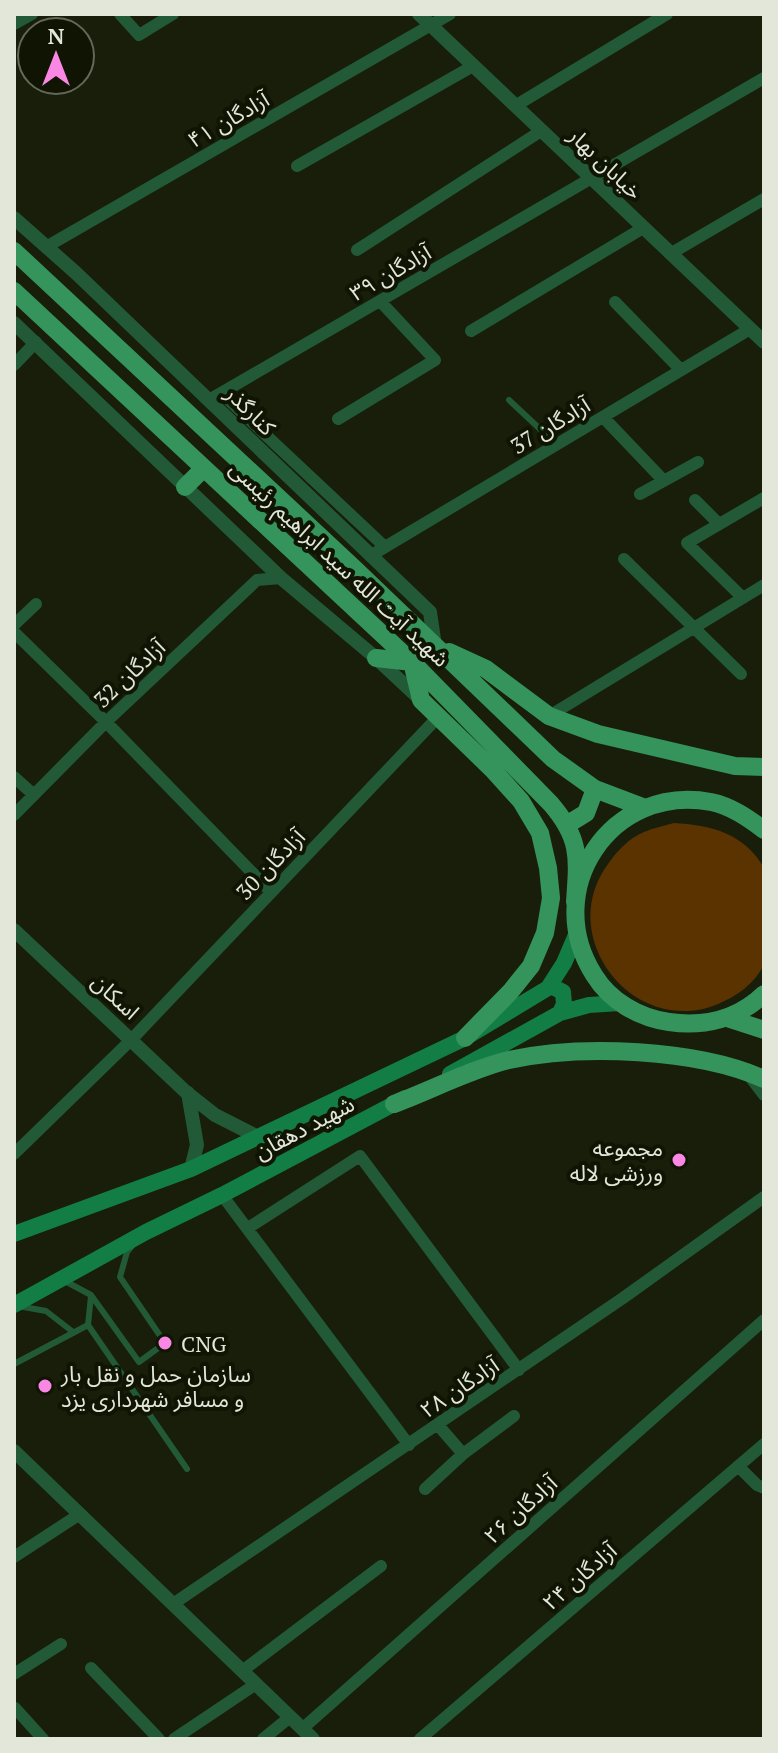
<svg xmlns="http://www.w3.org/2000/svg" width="778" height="1753" font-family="'PT Serif','Noto Sans Arabic',serif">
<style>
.green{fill:#5a3301}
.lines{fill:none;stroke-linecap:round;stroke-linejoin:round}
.service{stroke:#225a37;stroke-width:6}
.minor{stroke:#225a37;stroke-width:12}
.tertiary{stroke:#225a37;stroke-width:14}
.secondary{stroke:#137d46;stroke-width:16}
.primary{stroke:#34945b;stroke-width:18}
.poi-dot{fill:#fb87e5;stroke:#0f1502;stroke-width:3}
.labels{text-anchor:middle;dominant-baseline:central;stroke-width:8;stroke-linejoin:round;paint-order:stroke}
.street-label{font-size:22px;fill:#e2e7da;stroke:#0f1502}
.poi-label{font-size:22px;fill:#e2e7da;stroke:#0f1502;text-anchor:start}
</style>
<rect width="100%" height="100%" fill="#181e09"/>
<path class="green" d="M674,823C711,825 744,833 764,868V965C754,984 737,996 718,1004C634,1039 554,937 608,864C617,851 629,838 644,832C653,828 664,826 674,823Z"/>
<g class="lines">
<path class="service" d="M509,400L556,444
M63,1280L91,1295L139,1362L165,1343L120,1277L127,1252L132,1246
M18,1306L46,1311L73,1332
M88,1325L187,1469
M14,1364L88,1325L91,1296"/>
<path class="minor" d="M120,14L139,35L173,14
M14,24L32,14
M515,106L667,14
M297,166L473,66
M46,247L450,14
M357,250L541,131
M670,254L764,199
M615,302L681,370
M471,331L643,228
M14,365L36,342
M221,393L385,547
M209,400L764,78
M603,417L664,481
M338,419L435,360L380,301
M640,494L698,462
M695,500L719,524
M370,556L750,329
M624,559L741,674
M743,598L687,543L764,498
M14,625L36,604
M14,632L106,722L271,892
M549,716L764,585
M14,777L34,795
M14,815L106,722L257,580L281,578
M748,1074L764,1095
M14,1154L131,1040L439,716
M222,1195L409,1445
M248,1228L360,1156L519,1370
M438,1425L463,1454L514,1416
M738,1466L757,1485L764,1488
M425,1489L463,1454
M14,1557L80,1514
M173,1604L623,1298L764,1197
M91,1668L159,1739
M242,1671L381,1566
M14,1674L61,1644
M15,1708L43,1739
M302,1729L764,1320
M174,1739L256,1684
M263,1739L290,1717
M420,1739L764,1444"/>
<path class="tertiary" d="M419,14L764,342
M14,218L76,273L430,612L435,646
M14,323L281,578L376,658L421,700
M14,930L187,1093L215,1115L260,1138
M188,1093L197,1145L191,1169
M14,1451L313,1739"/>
<path class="secondary" d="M548,988L553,987L563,992L564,1004L560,1013
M450,1074L560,1013L589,1005L620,1003
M14,1234L191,1169L465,1038L548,988L564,963L576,935
M14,1305L146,1232L222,1195L405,1098"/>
<path class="primary" d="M14,251L356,570L553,759L595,789L645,808
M14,291L412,662L551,804C581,839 578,858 575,902
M185,487L204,468
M449,652L486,669L549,716L598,734L735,766L764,767
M376,658L412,662L421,700L492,769L521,801L540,833L548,868L551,898L545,933L531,966L511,991L465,1038
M568,824L586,813L595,789
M764,830C748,818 731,806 711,802C611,783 540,890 594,975C610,1001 639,1018 669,1022C704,1027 738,1019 764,994
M727,1018L764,1030
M394,1104C429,1091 474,1068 509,1060C581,1044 697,1049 764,1079"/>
</g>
<g class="poi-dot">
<circle cx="679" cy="1160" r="8"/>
<circle cx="165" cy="1343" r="8"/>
<circle cx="45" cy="1386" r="8"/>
</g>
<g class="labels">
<g class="street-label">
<text transform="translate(228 119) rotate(-30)">آزادگان ۴۱</text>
<text transform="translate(606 163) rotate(44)">خیابان بهار</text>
<text transform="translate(390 272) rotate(-30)">آزادگان ۳۹</text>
<text transform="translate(251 410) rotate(45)">کنارگذر</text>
<text transform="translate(550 425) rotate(-31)">آزادگان 37</text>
<text transform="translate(340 563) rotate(43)">شهید آیت الله سید ابراهیم رئیسی</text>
<text transform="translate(129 673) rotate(-43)">آزادگان 32</text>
<text transform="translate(270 864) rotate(-46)">آزادگان 30</text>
<text transform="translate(116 996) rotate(43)">اسکان</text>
<text transform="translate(304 1127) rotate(-28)">شهید دهقان</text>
<text transform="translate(459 1387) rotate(-34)">۲۸ آزادگان</text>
<text transform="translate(520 1509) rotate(-42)">۲۶ آزادگان</text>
<text transform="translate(579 1576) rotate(-41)">۲۴ آزادگان</text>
</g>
<g class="poi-label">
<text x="663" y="1147" text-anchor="end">مجموعه<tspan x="663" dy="25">ورزشی لاله</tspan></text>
<text x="181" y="1343">CNG</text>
<text x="61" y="1373">سازمان حمل و نقل بار<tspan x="61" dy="25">و مسافر شهرداری یزد</tspan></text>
</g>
</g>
<rect width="778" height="1753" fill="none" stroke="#e2e7da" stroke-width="32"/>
<g transform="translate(56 56)"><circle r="38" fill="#0f1502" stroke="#636958" stroke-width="2"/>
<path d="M0-6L14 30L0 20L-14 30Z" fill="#fb87e5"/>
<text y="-12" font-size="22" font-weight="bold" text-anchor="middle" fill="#e2e7da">N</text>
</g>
</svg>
